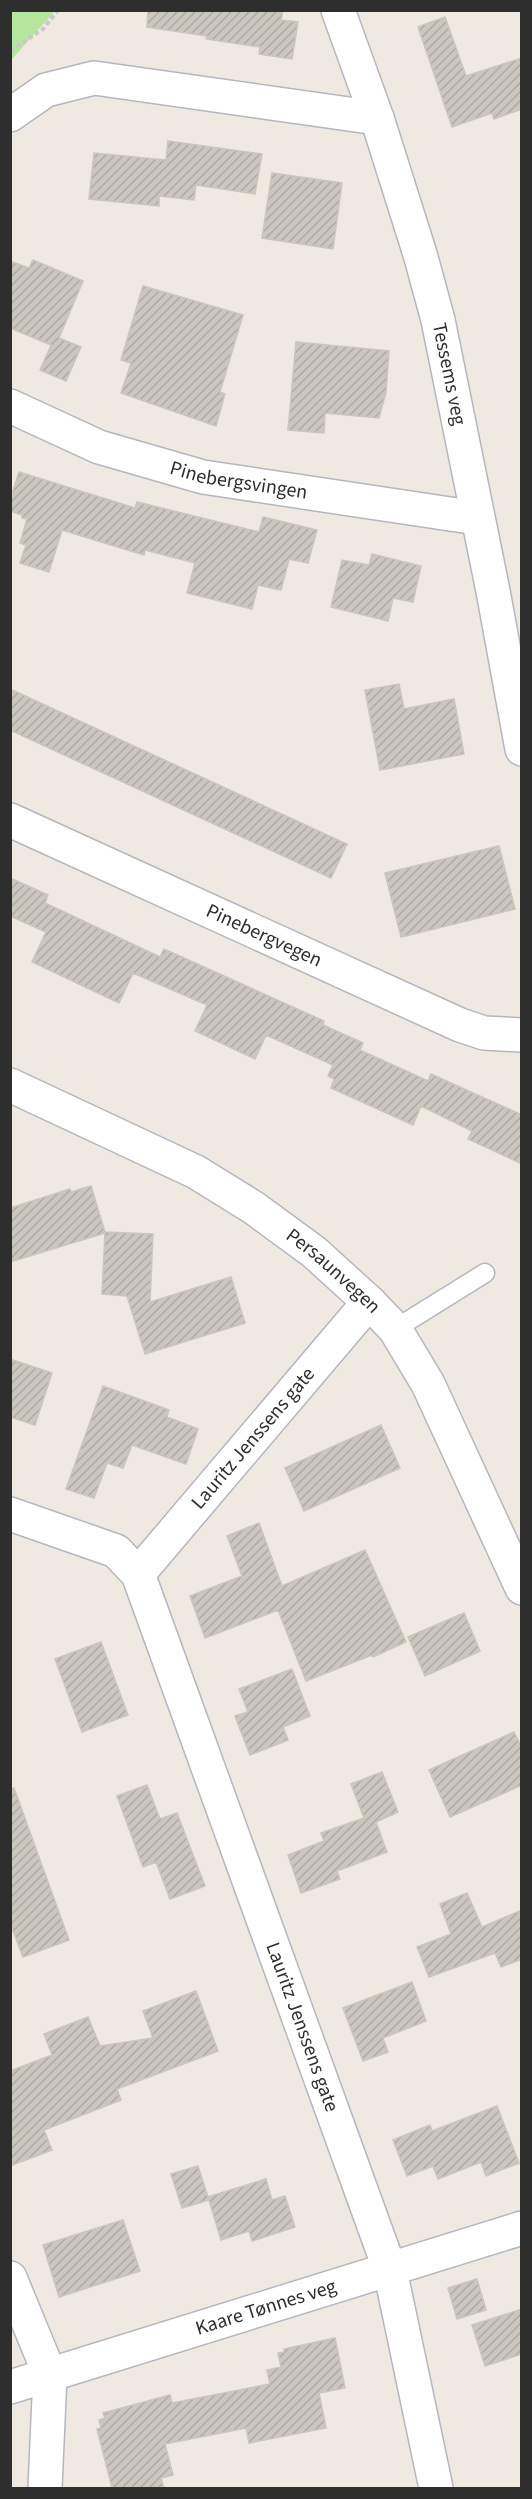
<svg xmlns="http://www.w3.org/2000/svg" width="532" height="2499" font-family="'Source Sans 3',sans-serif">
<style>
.park{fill:#b6e59e}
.building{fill:url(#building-hatch);stroke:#cbc5ba;stroke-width:1.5}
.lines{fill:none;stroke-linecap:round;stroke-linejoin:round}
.lane-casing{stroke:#b4b7c1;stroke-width:21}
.street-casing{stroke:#b4b7c1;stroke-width:36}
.secondary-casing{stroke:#b4b7c1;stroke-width:36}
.path{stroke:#c9c9c9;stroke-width:4;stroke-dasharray:4.5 3;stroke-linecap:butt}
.lane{stroke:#fff;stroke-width:18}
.street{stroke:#fff;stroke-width:33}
.secondary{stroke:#fff;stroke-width:33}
.labels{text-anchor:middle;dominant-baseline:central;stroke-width:6;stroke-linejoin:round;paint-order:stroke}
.street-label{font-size:20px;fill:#2e2e2e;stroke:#fff}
</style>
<defs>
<pattern id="building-hatch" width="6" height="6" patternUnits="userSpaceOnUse" patternTransform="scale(1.5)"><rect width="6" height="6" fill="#cbc7bf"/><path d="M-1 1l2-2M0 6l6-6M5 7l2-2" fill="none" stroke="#afaba4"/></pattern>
</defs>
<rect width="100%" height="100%" fill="#efe9e1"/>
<path class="park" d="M11,10L55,11L11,60L10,11Z"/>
<path class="building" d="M148,10H283L281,20L298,22L292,59L259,54L260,47L206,39L207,36L147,27Z
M445,17L466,76L522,58V109L494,119L492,113L452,127L418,27Z
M168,141L262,154L255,194L196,185L194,200L159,196V206L89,199L94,153L166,160Z
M272,173L342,183L333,249L262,238Z
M33,260L83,281L59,338L81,347L66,381L40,370L51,345L10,328V261L29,268Z
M143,286L243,315L220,392L225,394L216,426L121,393L131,363L121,360Z
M296,342L389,351L386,392L379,418L325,413L324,433L288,430Z
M19,472L135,508L137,502L259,532L263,517L317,530L308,563L289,559L281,590L258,585L252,609L187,593L195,563L145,550L144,555L62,530L49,572L20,563L26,545L20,543L27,519L22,518V515L10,511V500Z
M372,554L421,566L413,602L393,598L388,621L331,607L342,560L369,565Z
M399,684L404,709L454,699L464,754L380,770L365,690Z
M10,689L347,844L331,878L10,730Z
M499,846L515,909L401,937L385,873Z
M10,878L48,895L45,903L160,957L164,949L324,1021L323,1025L363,1043L360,1050L428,1081L431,1074L522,1115V1164L468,1139L472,1131L421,1106L413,1125L331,1088L334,1079L328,1076L333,1065L266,1035L255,1059L195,1031L207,1005L133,973L119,1003L32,962L46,932L10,916Z
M91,1186L105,1232L153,1234L150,1302L231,1277L245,1323L145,1354L127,1296L102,1294L105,1233L10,1262V1208L70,1189L71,1192Z
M10,1359L52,1373L35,1425L10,1417Z
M103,1386L169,1410L167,1417L198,1429L186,1464L132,1445L123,1468L107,1463L94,1498L66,1489Z
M381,1425L400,1468L304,1511L285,1468Z
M259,1523L282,1586L365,1550L406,1642L373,1657L372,1655L306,1681L278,1610L205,1638L190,1596L242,1576L227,1536Z
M464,1613L480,1651L425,1676L408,1637Z
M101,1642L128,1715L82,1732L55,1659Z
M292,1669L310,1716L283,1727L288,1740L250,1755L235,1716L248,1712L239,1689Z
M514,1732L522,1748V1785L450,1817L429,1770Z
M382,1772L398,1812L376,1822L387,1852L337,1871L340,1879L301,1893L288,1855L324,1841L321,1833L364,1818L351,1784Z
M147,1785L160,1819L177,1813L205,1886L170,1899L156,1862L143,1867L117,1796Z
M14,1788L69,1940L23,1957L10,1923V1789Z
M467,1893L482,1927L522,1910V1959L501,1967L495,1953L429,1977L417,1947L451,1934L440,1904Z
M412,1982L426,2021L383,2038L388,2052L363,2061L343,2008Z
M196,1991L218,2051L117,2089L121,2100L44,2130L52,2150L10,2166V2071L52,2055L44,2034L88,2017L100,2046L153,2038L143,2011Z
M497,2106L519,2163L486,2176L481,2162L438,2179L433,2166L407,2176L393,2140L430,2125L432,2131Z
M198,2166L208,2197L266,2179L272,2200L285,2196L295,2227L252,2241L249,2231L221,2240L209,2200L182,2208L171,2174Z
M123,2220L140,2271L59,2297L43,2245Z
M477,2279L486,2310L457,2319L448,2288Z
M522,2309V2354L485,2366L472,2325Z
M335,2338L345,2388L319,2393L326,2428L249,2443L246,2428L165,2444L173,2475L161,2478L164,2488H112L97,2429L101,2428L99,2420L105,2418L103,2413L170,2395L172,2403L270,2384L267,2370L281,2367L278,2353L284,2352V2349Z"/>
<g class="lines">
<defs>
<path id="lane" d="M395,1329L485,1273"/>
<g id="street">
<path id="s1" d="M338,10L377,118L420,254L438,320L493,591L522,749"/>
<path d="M10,115L46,90L94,78L377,118"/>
<path id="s2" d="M10,406L99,447L203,477L477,518"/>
<path id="s3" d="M10,820L460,1025L484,1033L522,1035"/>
<path id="s4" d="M10,1514L116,1551L138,1574L390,2270L436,2488"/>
<path id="s5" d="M138,1574L369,1302"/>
<path d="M10,2278L50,2375L45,2488"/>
<path id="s6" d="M10,2387L522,2228"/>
</g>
<g id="secondary">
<path id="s7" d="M10,1085L196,1172L254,1208L314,1252L369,1302L395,1329L428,1384L522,1588"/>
</g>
</defs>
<use href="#lane" class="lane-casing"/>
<use href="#street" class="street-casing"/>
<use href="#secondary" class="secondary-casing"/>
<path class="path" d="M10,51L43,29L58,10"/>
<use href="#lane" class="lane"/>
<use href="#street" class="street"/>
<use href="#secondary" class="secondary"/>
</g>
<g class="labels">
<g class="street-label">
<text stroke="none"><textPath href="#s1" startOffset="381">Tessems veg</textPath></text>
<text stroke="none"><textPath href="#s2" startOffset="242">Pinebergsvingen</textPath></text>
<text stroke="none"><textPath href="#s3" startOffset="279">Pinebergvegen</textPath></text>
<text stroke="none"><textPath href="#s7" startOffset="375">Persaunvegen</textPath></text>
<text stroke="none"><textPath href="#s5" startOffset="178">Lauritz Jenssens gate</textPath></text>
<text stroke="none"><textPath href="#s4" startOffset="626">Lauritz Jenssens gate</textPath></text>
<text stroke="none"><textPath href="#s6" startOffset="268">Kaare Tønnes veg</textPath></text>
</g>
</g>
<rect width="532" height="2499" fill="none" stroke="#2e2e2e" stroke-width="24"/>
</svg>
